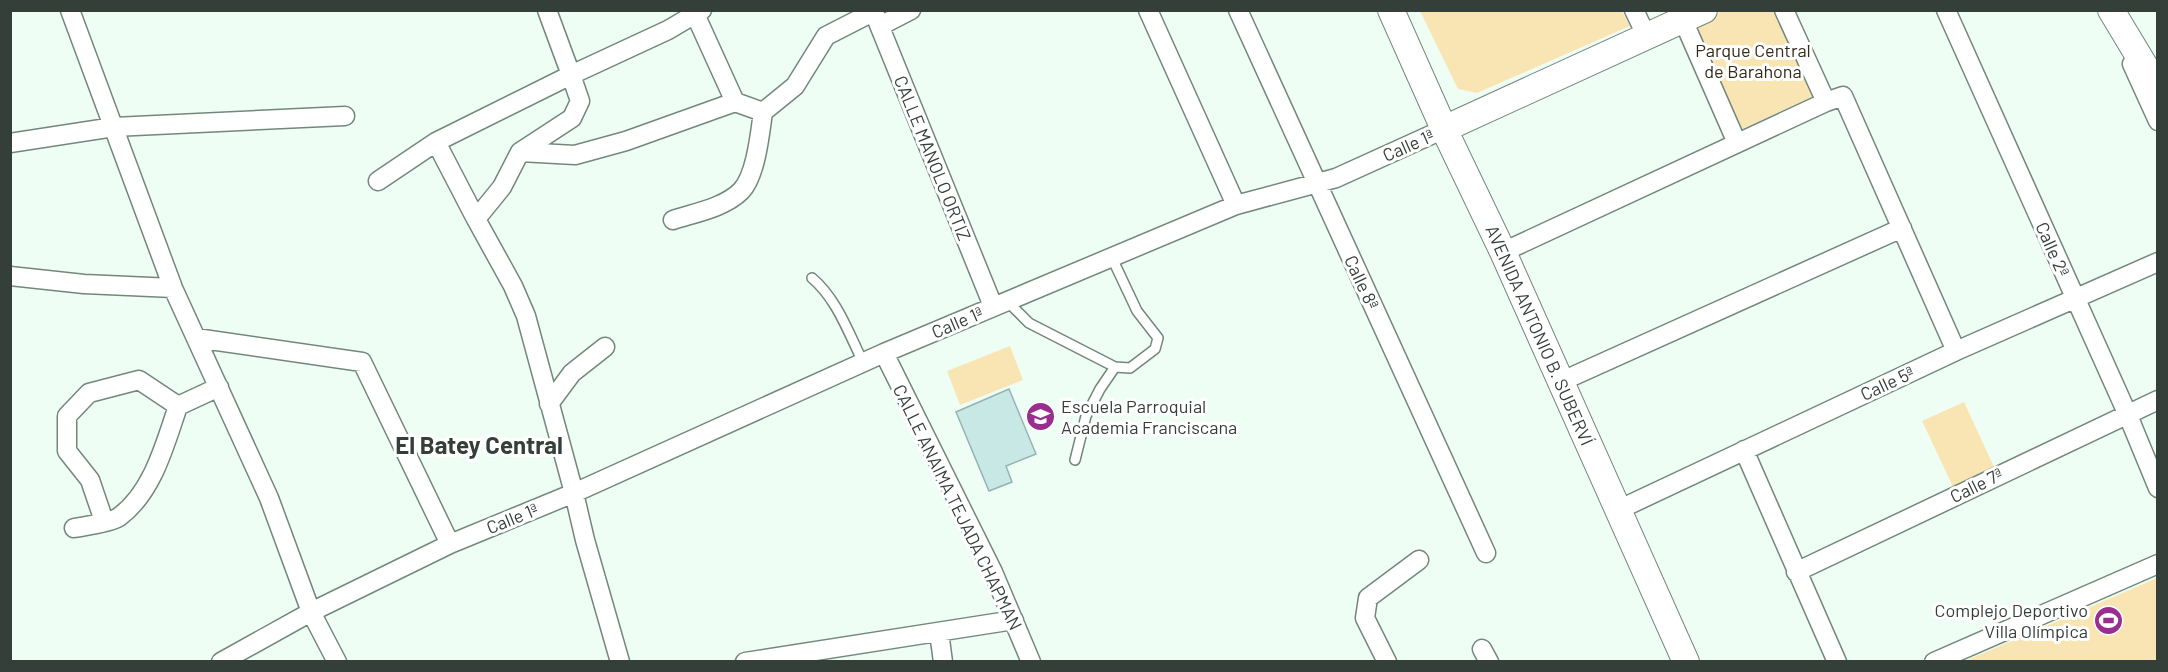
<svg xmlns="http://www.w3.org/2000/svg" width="2168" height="672" font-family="Barlow,sans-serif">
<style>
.green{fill:#f9e5b3}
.building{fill:#c8e8e6;stroke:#94b3b1;stroke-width:1.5}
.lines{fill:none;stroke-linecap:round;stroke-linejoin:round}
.lane-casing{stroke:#72887b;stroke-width:12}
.street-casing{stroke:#72887b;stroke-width:21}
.secondary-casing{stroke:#72887b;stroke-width:28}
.lane{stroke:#fff;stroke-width:9}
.street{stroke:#fff;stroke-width:18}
.secondary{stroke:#fff;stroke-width:26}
.labels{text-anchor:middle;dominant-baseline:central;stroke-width:6;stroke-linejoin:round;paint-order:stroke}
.park-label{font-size:18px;fill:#322b19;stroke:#fff}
.street-label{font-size:18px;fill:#353f39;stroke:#fff}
.poi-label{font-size:18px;fill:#353f39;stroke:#fff;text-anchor:start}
.district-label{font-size:24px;font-weight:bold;fill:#353f39;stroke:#fff}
</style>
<rect width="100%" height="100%" fill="#effef4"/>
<path class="green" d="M1420,11H1622L1630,26L1477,93L1458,89Z
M1723,11H1775L1814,96L1740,130L1692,25Z
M1010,346L1023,380L960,405L947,371Z
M1964,402L1995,469L1954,489L1922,421Z
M2157,578V661H1965Z"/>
<path class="building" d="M1009,389L1036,454L1006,466L1012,482L989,491L956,412Z"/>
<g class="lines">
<defs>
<path id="lane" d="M812,278C837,299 849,334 863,362
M1006,300L1029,323L1115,367
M1075,460L1086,416L1100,389L1115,367L1130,368L1155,349L1158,338L1137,311L1111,256"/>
<path id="street" d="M70,10L173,288L269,498L311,612L337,662
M547,10L571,75L668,30L702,10
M873,10L993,306
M1148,10L1236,205
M1238,10L1486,553
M1634,10L1647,37
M1784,10L1826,102
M1946,10L2127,413L2158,488
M695,14L735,102
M1683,20L1737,143
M880,26L911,10
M2132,64L2158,121
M436,142L476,219
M10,143L114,127L345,116
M520,152L575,155L626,141L735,102L763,112
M378,181L436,142L571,75L580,101L572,118L520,152L502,187L476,219L513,286L526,316L574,493L585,540L620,662
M673,220C694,213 724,208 741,191C756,176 760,133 763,112L795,86L826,36L873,12
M1503,252L1826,102L1843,96L1956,351
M10,276L84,284L173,288
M196,338L362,362L450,544
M884,353L993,572L1031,662
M1560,382L1902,228
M549,404L572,373L605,347
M1744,450L1837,662
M1618,510L1956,351L2158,262
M104,521L90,480L67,451V416L89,393L139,380L178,406
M74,528C85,526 110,523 119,517C153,492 165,444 178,406L219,387
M1796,572L2158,400
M939,632L943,662
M1482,649L1489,662
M221,662L311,612L450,544L574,493L884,353L1236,205L1336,178L1444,129
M745,662L1014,620
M1387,662L1365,618L1368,598L1419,560
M1934,662L2158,564"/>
<path id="secondary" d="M1391,10L1444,129L1503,252L1686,662
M2111,10L2158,88
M1444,129L1704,10"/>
</defs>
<use href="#lane" class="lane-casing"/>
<use href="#street" class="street-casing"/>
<use href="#secondary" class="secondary-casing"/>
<use href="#lane" class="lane"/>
<use href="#street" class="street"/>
<use href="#secondary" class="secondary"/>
</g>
<defs>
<symbol id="school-disc" viewBox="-11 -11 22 22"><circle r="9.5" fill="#9a2e8f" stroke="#fff"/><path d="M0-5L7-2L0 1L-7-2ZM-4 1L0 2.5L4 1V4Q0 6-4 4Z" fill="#fff"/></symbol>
<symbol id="stadium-disc" viewBox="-11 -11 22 22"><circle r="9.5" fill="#9a2e8f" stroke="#fff"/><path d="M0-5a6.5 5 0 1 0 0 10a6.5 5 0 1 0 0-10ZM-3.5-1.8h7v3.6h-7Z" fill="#fff"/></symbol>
</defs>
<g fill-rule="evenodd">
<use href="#school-disc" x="1024" y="400" width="33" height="33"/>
<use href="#stadium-disc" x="2092" y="604" width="33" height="33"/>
</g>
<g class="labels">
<g class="park-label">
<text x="1753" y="50">Parque Central<tspan x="1753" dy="21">de Barahona</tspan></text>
</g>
<g class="street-label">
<text transform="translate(1408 145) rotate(-24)">Calle 1ª</text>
<text transform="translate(933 158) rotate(68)">CALLE MANOLO ORTIZ</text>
<text transform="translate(2053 249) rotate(66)">Calle 2ª</text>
<text transform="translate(1362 282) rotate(65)">Calle 8ª</text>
<text transform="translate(957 322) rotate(-23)">Calle 1ª</text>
<text transform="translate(1540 335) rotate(66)">AVENIDA ANTONIO B. SUBERVÍ</text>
<text transform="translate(1887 383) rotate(-25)">Calle 5ª</text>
<text transform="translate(1976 485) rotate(-26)">Calle 7ª</text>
<text transform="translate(958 507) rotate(64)">CALLE ANAIMA TEJADA CHAPMAN</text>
<text transform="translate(512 518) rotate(-22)">Calle 1ª</text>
</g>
<g class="poi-label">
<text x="1061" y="406">Escuela Parroquial<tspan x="1061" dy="21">Academia Franciscana</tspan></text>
<text x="2088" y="610" text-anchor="end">Complejo Deportivo<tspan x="2088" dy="21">Villa Olímpica</tspan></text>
</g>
<g class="district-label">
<text x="479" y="444">El Batey Central</text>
</g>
</g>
<rect width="2168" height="672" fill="none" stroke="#353f39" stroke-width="24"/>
</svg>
